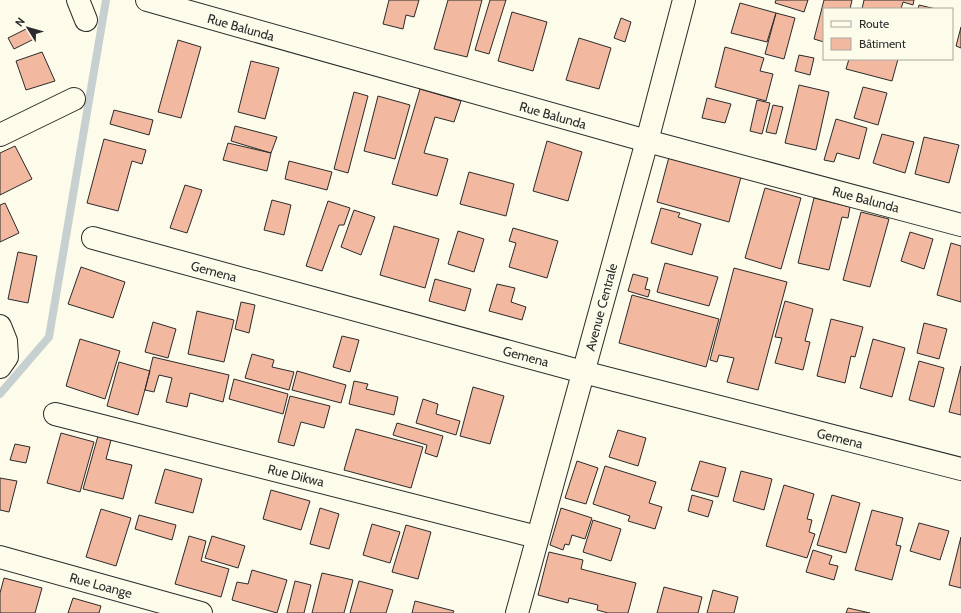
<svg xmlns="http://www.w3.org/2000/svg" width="961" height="613" font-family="Cabin,sans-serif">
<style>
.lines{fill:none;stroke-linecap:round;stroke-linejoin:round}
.stream{stroke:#c7d0d0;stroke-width:8}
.building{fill:#f2b8a0;stroke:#2b2b2b}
.street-casing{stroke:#2b2b2b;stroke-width:24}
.secondary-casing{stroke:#2b2b2b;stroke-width:24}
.street{stroke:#fdfbea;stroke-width:22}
.secondary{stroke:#fdfbea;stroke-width:22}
.labels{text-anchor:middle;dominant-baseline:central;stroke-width:3;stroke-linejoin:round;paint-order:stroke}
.street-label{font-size:13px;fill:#2b2b2b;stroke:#fdfbea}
</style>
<rect width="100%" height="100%" fill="#fdfbea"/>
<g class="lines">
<path class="stream" d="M0,394L49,337L106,0"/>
</g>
<path class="building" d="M389,0H419L414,17L406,15L403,29L383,24Z
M448,0H482L467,57L434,49Z
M490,0H506L489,54L475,50Z
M776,0H808L804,12L775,3Z
M824,0H852L850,9H824V42L814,39Z
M864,0H914L913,5L903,2L901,9H862Z
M740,3L776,13L767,42L731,33Z
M919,5L936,9H918Z
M512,12L547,22L533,71L498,61Z
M776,13L795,18L784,59L765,54Z
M621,18L631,22L625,42L614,38Z
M30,27L36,38L14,49L8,38Z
M961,27V48L956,46Z
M579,38L611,48L599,89L566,80Z
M178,40L201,47L181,118L158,112Z
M725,47L764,58L760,71L773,74L766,101L715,87Z
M42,52L55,81L26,90L16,61Z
M799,55L814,58L810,75L795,71Z
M849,59H898L892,81L846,69Z
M251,61L279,68L265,119L238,112Z
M799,85L829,92L816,150L785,143Z
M863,87L887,93L878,125L854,118Z
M420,89L461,101L454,122L435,117L424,153L448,159L437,196L392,184Z
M354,92L368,96L348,173L334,169Z
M378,96L410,105L395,159L364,151Z
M707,98L731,104L725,123L702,118Z
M757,100L770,103L762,134L750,131Z
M773,105L783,107L776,134L766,132Z
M114,110L153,120L149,135L110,124Z
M836,119L867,128L859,159L837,153L834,162L824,160Z
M235,126L277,137L271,153L231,141Z
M882,134L914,142L905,173L873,163Z
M924,137L959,145L949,183L915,174Z
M104,139L146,150L142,164L132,161L118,211L87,203Z
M547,141L582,152L568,201L533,191Z
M228,143L271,153L267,171L223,160Z
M15,146L32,179L0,195V153Z
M669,157L741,177L729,222L657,202Z
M289,161L332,172L327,190L285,179Z
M469,172L514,184L506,216L460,204Z
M185,185L202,190L187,233L170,228Z
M765,188L801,198L781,269L745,258Z
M814,198L850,207L848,218L842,217L829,270L798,263Z
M272,200L291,205L284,235L264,230Z
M328,201L350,208L344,225H339L322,271L306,266Z
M5,203L19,233L0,242V205Z
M661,208L680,213L678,217L701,224L692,255L651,243Z
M354,210L375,217L361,255L341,247Z
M861,212L889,219L870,287L843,280Z
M394,226L439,239L425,288L380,275Z
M513,228L558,241L547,278L509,267L516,243L509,241Z
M458,231L484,239L474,272L448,264Z
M910,232L933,239L924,269L901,261Z
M951,243L961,246V302L937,295Z
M18,252L37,256L28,303L8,299Z
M665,263L718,277L709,306L657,292Z
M81,267L125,282L113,318L68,304Z
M734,268L787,282L758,390L727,382L734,358L719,355L717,362L710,360Z
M633,274L648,278L645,289L650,290L648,297L628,291Z
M435,279L471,289L465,311L429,301Z
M497,284L515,288L511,302L526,307L522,320L489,311Z
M632,295L719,319L706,367L619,343Z
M785,301L813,309L805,341L810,342L803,370L775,363L782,338L775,337Z
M241,302L255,305L249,333L235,329Z
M197,311L234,320L224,362L188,354Z
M831,319L863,327L855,357L851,356L845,383L817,376Z
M153,322L176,329L168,358L145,352Z
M924,323L947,329L939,359L917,353Z
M342,336L359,340L350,372L333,367Z
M80,339L120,351L105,399L66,386Z
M873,339L905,348L892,397L860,388Z
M252,354L274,360L272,367L294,372L289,390L245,378Z
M153,357L229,375L223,402L190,393L187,407L166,402L172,378L159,375L154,392L145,390Z
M919,361L944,368L934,407L909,400Z
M119,362L150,371L138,415L107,406Z
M961,366V415L949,412Z
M297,371L346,385L341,403L292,390Z
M234,379L288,394L283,414L229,399Z
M354,381L368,384L366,389L398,397L394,415L349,404Z
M473,387L504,396L490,444L460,436Z
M290,396L330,406L324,428L301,422L294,446L278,442Z
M423,399L438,404L436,414L460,421L456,435L416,423Z
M397,423L443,436L437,457L425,453L427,445L393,435Z
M356,429L423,447L411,488L344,470Z
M618,430L646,438L638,466L609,457Z
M61,433L94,442L80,492L47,483Z
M98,436L111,440L106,459L132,465L123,499L83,489Z
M15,444L30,447L26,463L10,460Z
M577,461L598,468L586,504L565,498Z
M700,461L726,468L718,497L691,490Z
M605,466L656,482L649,503L662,507L655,529L628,521L630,516L593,504Z
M165,469L202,479L193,513L155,503Z
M741,471L772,479L764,510L733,501Z
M0,478L17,481L9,512L0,510Z
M784,485L814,494L807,519L812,520L809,532L815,534L807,558L766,546Z
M271,490L310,501L301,530L263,519Z
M692,495L713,501L708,517L688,511Z
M832,495L860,503L846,553L817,545Z
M320,508L339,514L329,549L310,544Z
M561,508L592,518L585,539L572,535L569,545L565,544L563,550L550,545Z
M101,509L131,518L116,566L86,557Z
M872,510L903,518L896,545L901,546L892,580L855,570Z
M139,515L176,525L172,540L135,529Z
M593,520L621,529L611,561L583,552Z
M919,523L949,531L940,560L910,551Z
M372,524L400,532L390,563L363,555Z
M406,525L431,532L418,579L392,572Z
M189,536L206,541L201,561L229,569L221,597L175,584Z
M212,536L245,546L238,568L205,558Z
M961,537V588L949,585Z
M813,550L832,556L829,564L838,566L834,580L806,572Z
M549,552L583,560L581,569L636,583L628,613H608L597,610L598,605L569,598L568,603L538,595Z
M252,570L287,580L277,613L232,600L237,582L248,584Z
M322,573L353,580L344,613H312Z
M4,578L42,588L35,613H0V593Z
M295,581L311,585L304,613H287Z
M359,581L393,590L386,613H350Z
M664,587L702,597L698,613H657Z
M713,590L738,597L734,613H707Z
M73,598L101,606L99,613H68Z
M415,601L454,611L453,613H412Z
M848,608L870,613H846Z"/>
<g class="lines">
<defs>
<path id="street" d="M78,0L86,20
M147,0L647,141L961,225
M0,135L74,99
M93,238L583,372L961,469
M0,326L6,341L7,357L0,367
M55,414L537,537
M0,557L201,613"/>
<path id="secondary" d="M517,613L647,141L684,0"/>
</defs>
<use href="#street" class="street-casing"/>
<use href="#secondary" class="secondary-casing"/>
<use href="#street" class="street"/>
<use href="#secondary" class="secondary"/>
</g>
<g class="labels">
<g class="street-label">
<text transform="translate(241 27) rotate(16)">Rue Balunda</text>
<text transform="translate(553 115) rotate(16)">Rue Balunda</text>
<text transform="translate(866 199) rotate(15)">Rue Balunda</text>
<text transform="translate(214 271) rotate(15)">Gemena</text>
<text transform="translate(601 307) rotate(-75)">Avenue Centrale</text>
<text transform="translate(526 356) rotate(15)">Gemena</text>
<text transform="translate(840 438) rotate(14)">Gemena</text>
<text transform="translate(296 475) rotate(14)">Rue Dikwa</text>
<text transform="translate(101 585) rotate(15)">Rue Loange</text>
</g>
</g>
<rect x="823" y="8" width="130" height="52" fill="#fdfbea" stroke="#a9a89e"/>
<rect x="831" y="21" width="20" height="6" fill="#fdfbea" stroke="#a9a89e"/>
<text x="859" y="28" font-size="12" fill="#2b2b2b">Route</text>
<rect x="831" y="38" width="20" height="12" fill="#f2b8a0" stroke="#a9a89e"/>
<text x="859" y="48" font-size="12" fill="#2b2b2b">Bâtiment</text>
<g transform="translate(28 28) rotate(307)" stroke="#fdfbea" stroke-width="3" paint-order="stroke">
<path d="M0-3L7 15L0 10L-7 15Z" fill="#2b2b2b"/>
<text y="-6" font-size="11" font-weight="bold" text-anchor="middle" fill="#2b2b2b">N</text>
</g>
</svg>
